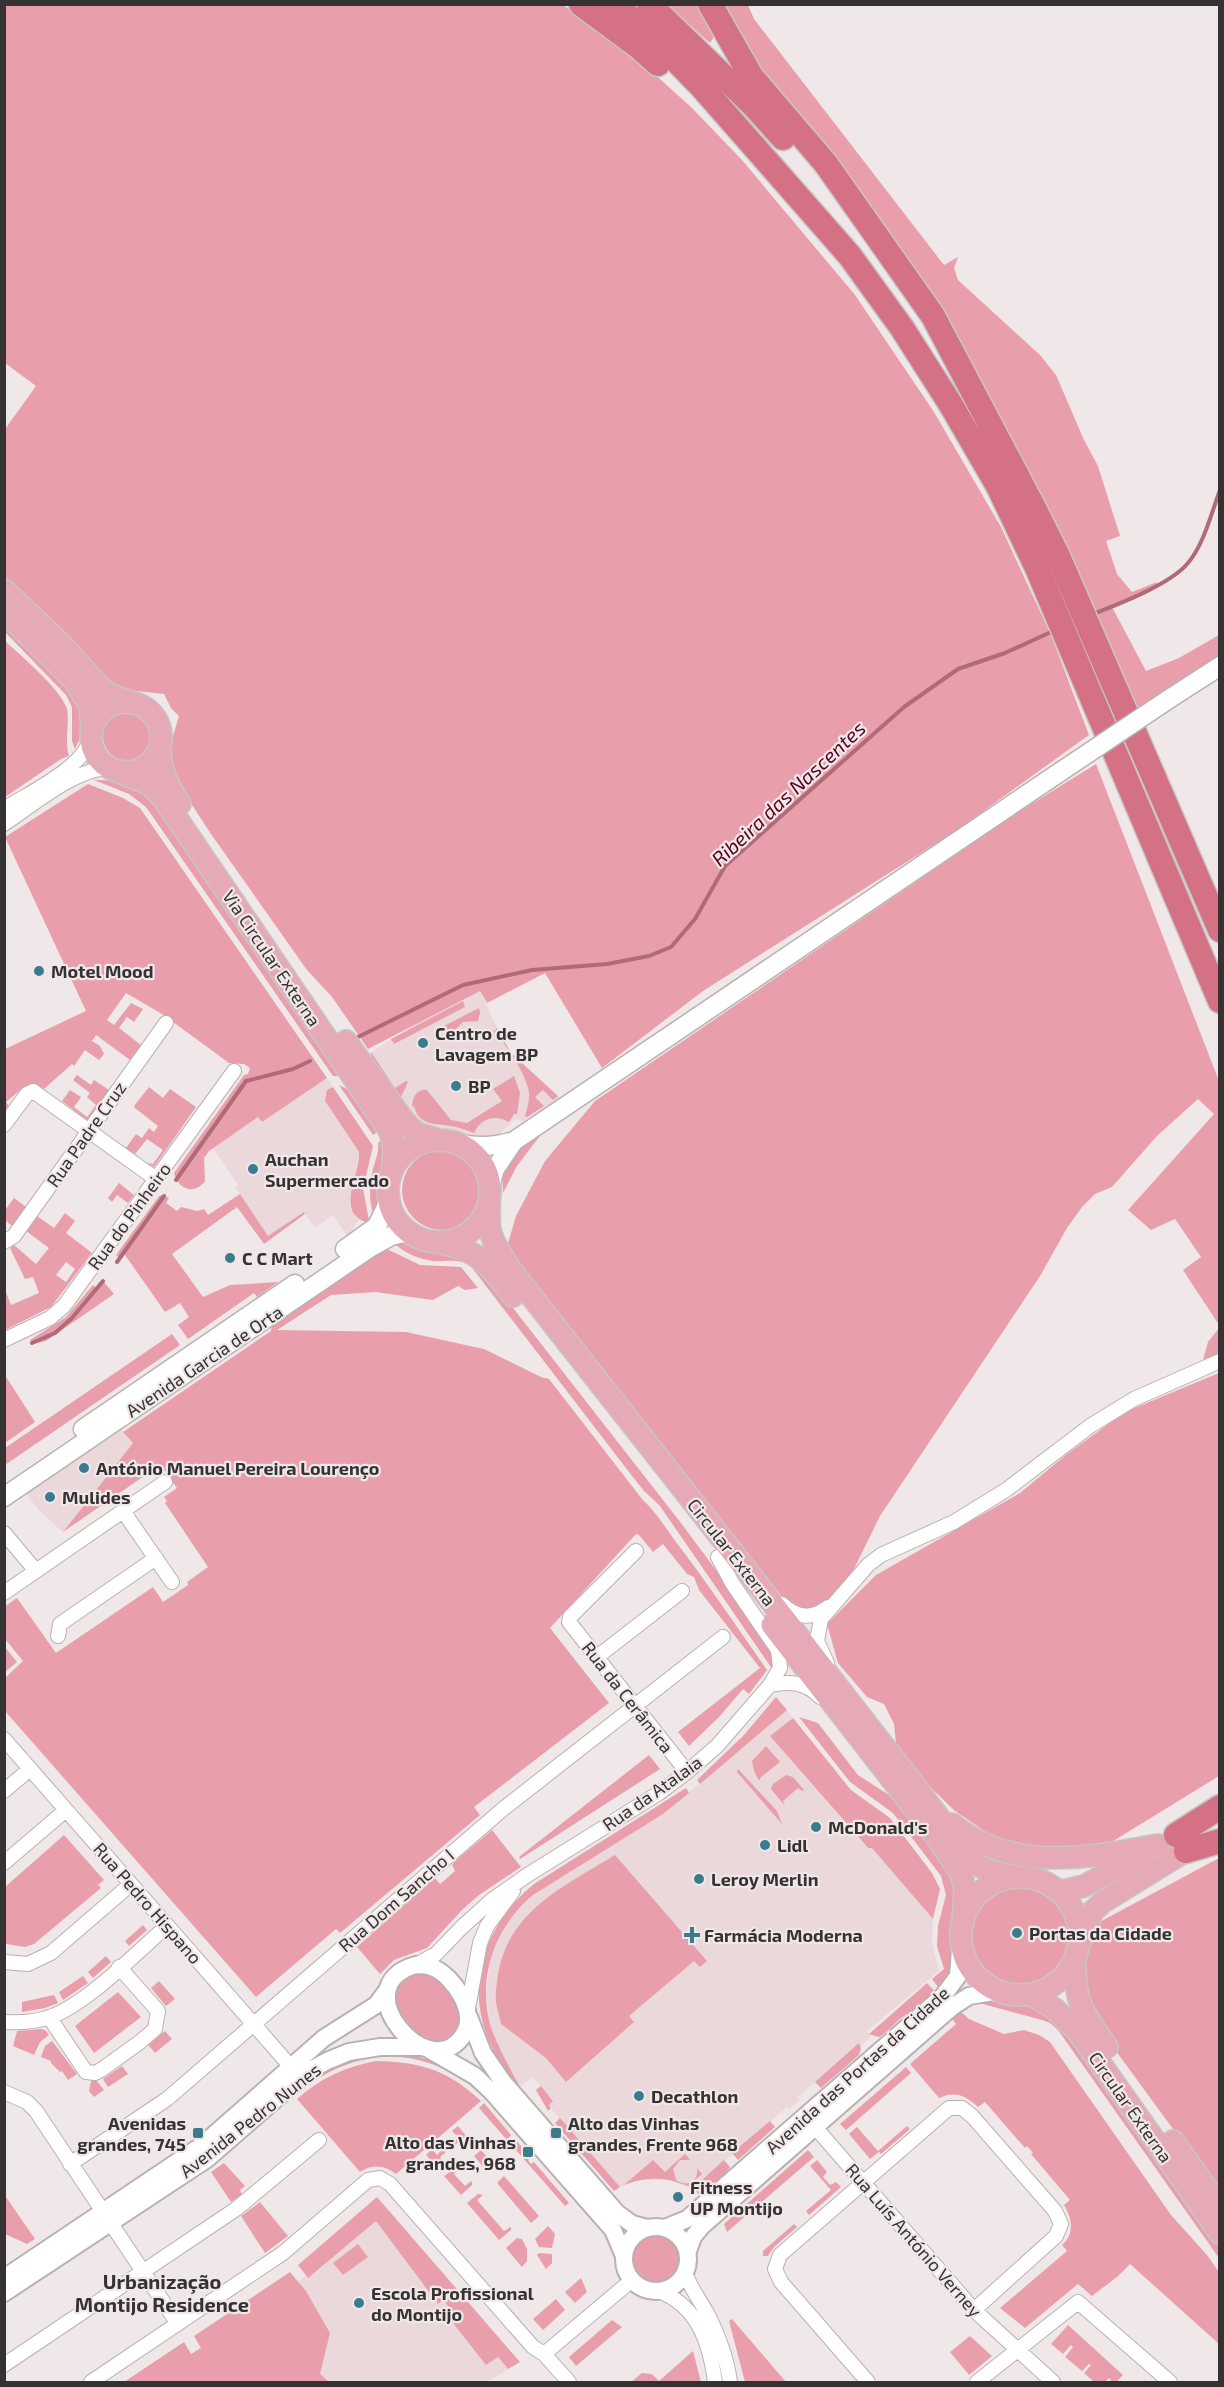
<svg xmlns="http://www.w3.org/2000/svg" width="1224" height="2387" font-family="'Exo 2',sans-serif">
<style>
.built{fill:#ead8da}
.green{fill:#e99fab;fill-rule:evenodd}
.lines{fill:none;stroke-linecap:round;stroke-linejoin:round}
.stream{stroke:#af6b77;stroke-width:4}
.minor-casing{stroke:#b9b0b2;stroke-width:16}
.tertiary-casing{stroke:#b9b0b2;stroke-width:20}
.secondary-casing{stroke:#b9b0b2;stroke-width:21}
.primary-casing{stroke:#c7c6c6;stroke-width:24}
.motorway-casing{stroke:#c7c6c6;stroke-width:27}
.minor{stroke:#fff;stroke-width:14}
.tertiary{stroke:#fff;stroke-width:16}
.secondary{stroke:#fff;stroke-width:18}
.primary{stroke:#e5aab5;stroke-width:21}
.motorway{stroke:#d47184;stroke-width:24}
.secondary-bridge-casing{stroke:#b9b0b2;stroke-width:21;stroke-linecap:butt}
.secondary-bridge{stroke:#fff;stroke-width:18}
.poi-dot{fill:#3a7c8e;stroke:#f0e7e8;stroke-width:2}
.labels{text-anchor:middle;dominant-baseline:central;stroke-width:4.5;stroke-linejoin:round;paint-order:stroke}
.street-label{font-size:18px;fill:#363233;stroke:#f0e7e8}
.poi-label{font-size:18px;font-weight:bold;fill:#363233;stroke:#f0e7e8;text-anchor:start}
.water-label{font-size:20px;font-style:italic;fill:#580020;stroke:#f0e7e8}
.neighbourhood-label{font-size:20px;font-weight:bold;fill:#363233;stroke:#f0e7e8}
</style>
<rect width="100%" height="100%" fill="#f0e7e8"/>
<path class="built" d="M480,991L497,1028L511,1053L560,1098L523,1121L515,1119L497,1136L475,1138L456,1130L428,1127L420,1123L412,1112L397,1100L370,1053L417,1023Z
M327,1078L333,1087L330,1088L325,1101L359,1152L349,1204L355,1217L359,1219L353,1229L354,1231L347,1236L333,1215L315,1228L304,1212L268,1236L235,1187L238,1185L213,1148L259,1117L262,1122Z
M120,1428L133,1443L63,1532L41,1512L25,1493Z
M787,1710L793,1718L771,1737L867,1848H872L933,1919L932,1943L939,1971L867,2031L872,2036L860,2046L859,2044L810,2086L797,2098L800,2100L788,2110L787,2107L692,2189L669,2180L652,2178L634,2181L620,2187L548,2105L553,2100L533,2077L520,2087L499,2047L490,2024L486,1995L491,1956L508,1921L533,1895L663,1814Z
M377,2216L508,2369L487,2382H150L298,2282Z"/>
<path class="green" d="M561,4L606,30L692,108L742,160L855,295L934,412L1001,527L1051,635L1089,735L957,830L703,991L602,1068L545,973L487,1003L480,991L368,1049L332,997L307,970L211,834L173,776L170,746L179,716L171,708L164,694L127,690L109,682L5,579V429L36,386L5,363L4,5Z
M667,5H699L714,37L710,43Z
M716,5H748L754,19L944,265L958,257L954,268L958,280L1041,356L1056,375L1084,440L1098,466L1120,536L1106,541L1117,574L1132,592L1157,582L1156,586L1112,607L1146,671L1179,658L1219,635V656L1136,714L961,344L758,76Z
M4,619L81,702L83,724L81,736L75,749L72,741V707L66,695L5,632Z
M4,640C20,655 61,689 67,709C70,724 64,741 69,756L61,759L5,797Z
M103 736a25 25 0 1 1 50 0a25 25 0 1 1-50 0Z
M1096,764L1219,1081V1325L1183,1270L1201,1257L1175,1219L1151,1230L1128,1210L1214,1114L1198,1099L1157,1136L1112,1187L1095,1194L1082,1207L1067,1228L1040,1276L880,1516L848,1581L831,1603L797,1612L783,1601L506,1250L516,1216L545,1161L595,1101L1017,813Z
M94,780C116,779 136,786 152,800L343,1076H333L146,807L129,794Z
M88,784L123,798L140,808L327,1078L262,1122L258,1117L209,1151L204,1158L205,1181C195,1195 178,1190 174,1173L244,1075L248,1074L250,1068L244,1064L229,1063L162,1014L126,993L107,1020L114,1025L131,1003L143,1009L134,1022L127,1017L119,1028L141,1045L130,1060L96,1035L92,1041L100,1046L104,1054L99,1060L85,1050L74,1066L72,1064L44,1089C28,1078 19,1092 6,1102L9,1106L5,1113V1049L86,1011L5,837Z
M463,1001L465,1007L394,1044L391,1039Z
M479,1008L480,1013L478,1021L463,1022L448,1037L442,1027Z
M497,1028L511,1053L558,1096L553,1100L543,1090L535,1097L544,1106L527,1117L525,1116C527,1109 530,1100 529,1092C527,1077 505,1040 493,1032Z
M371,1052L395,1088L406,1081L408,1082L400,1099L372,1063Z
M77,1075L91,1085L94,1080L109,1090L87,1120L62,1101L70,1090L81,1097L74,1107L87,1117L96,1105L87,1097L90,1093L73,1080Z
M514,1076L520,1093L517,1114H514L509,1122C494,1114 481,1118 474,1133C466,1130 458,1127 450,1126C434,1123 419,1126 414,1106L412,1107C412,1098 417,1088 427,1090L451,1120L467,1123L502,1101L493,1089Z
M339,1085L349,1090L369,1119L382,1129L373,1135Z
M149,1087L163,1098L170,1089L196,1107L154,1167L147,1163L153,1164L163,1150L147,1139L135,1154L126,1148L136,1134L142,1138L149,1128L154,1132L158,1126L135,1108L134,1106Z
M333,1087L373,1146L363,1189L369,1220L366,1222C335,1212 360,1175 359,1152L325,1101L327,1090Z
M545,1129L517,1166L503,1193L502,1173L508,1156Z
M386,1136L380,1183V1202L374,1217C368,1198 369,1181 375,1162C377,1155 379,1151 378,1143Z
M402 1190a40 40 0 1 1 80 0a40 40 0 1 1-80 0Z
M119,1183L134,1195L128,1203L117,1195L112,1202L108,1198Z
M240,1194L268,1236L304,1212L305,1214L264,1244L237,1207L172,1254L203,1297L230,1285L278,1282L257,1297L254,1293L188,1339L178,1325L189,1317L180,1303L165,1312L125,1255L120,1258L116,1255L159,1196L163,1195L169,1198L166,1203L177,1211L181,1207L197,1211L204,1209L208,1215Z
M14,1198L26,1207L12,1226L5,1220V1210Z
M65,1213L75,1221L66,1233L92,1253L51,1307L5,1330V1290L11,1305L39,1293L33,1277L25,1279L10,1248L14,1245L36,1264L49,1248L26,1231L37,1216L54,1228ZM66,1262L75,1269L66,1282L56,1275Z
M394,1243H408L478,1263L681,1523L730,1589L772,1652L773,1670L660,1506L644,1491L629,1472L473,1269C461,1257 448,1262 433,1261C418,1259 404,1253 394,1243Z
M387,1249L420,1265L461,1267L478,1288L465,1290L458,1286L433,1300L375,1292L331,1295L277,1330L406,1332L484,1349L541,1377L549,1379L642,1499C657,1513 664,1526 676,1542C708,1584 737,1627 767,1670L749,1694L743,1689L720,1716L689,1746L678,1732L760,1668L699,1590L694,1577L687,1574L663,1544L653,1552L639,1535L636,1534L550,1628L609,1703L474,1807L480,1815L340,1933L336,1929L256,1997L5,1711V1678L23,1661L5,1639L4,1607L17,1598L56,1653L153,1587L163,1602L188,1585L187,1582L208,1567L165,1503L167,1501L164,1497L177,1488L163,1469L150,1477L147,1474L63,1532L133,1443L123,1432L271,1331L272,1325L362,1262Z
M103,1281L114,1294L46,1341L32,1344L30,1340L66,1317L93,1285L97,1288Z
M1219,1328V1354L1203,1360L1208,1342Z
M172,1334L180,1345L5,1465V1448Z
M1219,1373V1776L1110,1843L1065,1850L1025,1847L990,1835L955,1811L929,1786L896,1743L894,1724L884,1704L867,1697L838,1663L827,1624L876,1575L1020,1493L1067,1454L1125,1412Z
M5,1375L35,1422L5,1443H4Z
M5,1647L17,1662L5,1672H4Z
M776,1697L787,1710L700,1784L697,1780L743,1736Z
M799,1717L818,1723L858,1775L892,1797L955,1878V1899L949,1934L955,1970L941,1991L932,1979L944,1969L937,1946L938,1926L946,1895L941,1876L893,1813L850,1782Z
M793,1718L851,1790L890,1818L932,1873L940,1889L933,1919L872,1848H868L770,1736Z
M766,1746L780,1762L761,1777L759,1781L754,1771L752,1761Z
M649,1755L660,1769L520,1859L519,1857Z
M738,1769L777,1811L782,1824L737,1772Z
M786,1775L793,1777L804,1790L802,1791L798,1788L783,1801L785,1806L771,1789L773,1784Z
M686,1788L689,1793L663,1814L533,1895C496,1926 477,1975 490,2024C497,2046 509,2066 520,2087C459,2023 467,1939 534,1884Z
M492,1830L521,1867L479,1895L462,1910L427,1948L394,1960L380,1974L357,1947L435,1878L440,1884L455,1871L452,1865L454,1862Z
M64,1835L104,1880L98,1885L101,1888L34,1944L25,1947L6,1944L5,1887Z
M615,1855L707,1961L700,1967L694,1961L629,2016L634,2022L566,2082L546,2058L501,2024C500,2017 497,2009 496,2002C495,1993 497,1983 498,1974C509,1910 565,1886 615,1855Z
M1219,1858V2192L1105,2036L1082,1995V1973L1088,1942L1094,1925Z
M970 1936a51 51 0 1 1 102 0a51 51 0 1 1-102 0Z
M143,1925L147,1930L129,1946L125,1941Z
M106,1956L111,1962L93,1978L88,1972Z
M418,1973C446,1975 479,2020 444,2041C440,2041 434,2042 430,2042C410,2038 384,2000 401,1982C404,1978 413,1976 418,1973Z
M83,1976L88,1983L63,2000L59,1992Z
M159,1981L175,1999L166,2006L151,1988Z
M927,1983L937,1994C926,2004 913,2010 901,2018C894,2024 887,2032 879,2037L869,2034Z
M118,1992L141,2017L94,2053L75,2026Z
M54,1995L58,2003L45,2008L22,2012V2002Z
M990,1999L998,2003L1031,2006L1053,2015L1219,2242V2258L1058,2030L1050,2023L1042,2020L979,2003L989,2002Z
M961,2012L969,2019L1004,2034L1024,2030L1039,2035L1050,2042L1171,2215L1207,2255L1219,2272V2344L1130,2264L1117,2277L1092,2296L1078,2284L1025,2328L1000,2308L1067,2251L1062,2245C1075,2234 1072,2218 1064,2205L1070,2200L1031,2154L1033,2153L1027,2146L1025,2148L985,2102L978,2107C965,2095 955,2091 939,2098L910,2064L956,2024L952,2019Z
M41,2029L45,2030L49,2035L40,2042L34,2055L13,2046L17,2031Z
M165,2031L172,2039L155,2053L148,2045Z
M52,2041L77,2074L68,2080L62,2071L60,2072L51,2063V2061L41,2057L45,2046Z
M859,2043L861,2048L859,2055L821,2088L815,2082Z
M406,2053L450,2066L486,2093L482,2096C428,2043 352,2045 297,2095L294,2091L311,2076L363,2054Z
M376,2061C421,2062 448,2070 481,2101L396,2174C385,2165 372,2164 360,2172L297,2099C321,2078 345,2067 376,2061Z
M122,2066L128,2074L108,2087L103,2079Z
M906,2067L911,2073L846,2130L840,2124Z
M96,2080L104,2090L94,2097L89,2091L91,2081Z
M541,2086L553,2101L549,2105L551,2108L548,2111L536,2090Z
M484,2103L511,2135L509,2138L512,2141L515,2139L531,2158L528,2160L531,2164L534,2162L569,2203L565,2206L479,2108Z
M560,2118L620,2187L614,2191L555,2123Z
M770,2121L775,2127L738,2160L732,2153Z
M458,2126L471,2142L465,2147L460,2140L454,2146L452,2144L458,2137L452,2131Z
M907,2126L910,2129L881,2154L879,2152L870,2159L849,2134L857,2127L878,2151Z
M432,2149L437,2155L442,2150L446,2152L440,2157L445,2164L451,2158L453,2161L441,2173L426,2155Z
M481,2150L492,2163L485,2169L474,2156Z
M808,2150L814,2157L727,2232L724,2224Z
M685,2154L690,2160H680L673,2169L676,2180C688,2188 699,2181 697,2168L702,2174L688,2186C667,2177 646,2176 624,2185L653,2160L665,2172Z
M724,2160L730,2167L714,2189L704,2198L692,2189Z
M817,2160L827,2172L823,2177L830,2185L836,2182L841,2187L809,2215L806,2211L831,2190L810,2166Z
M224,2163L245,2186L240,2190L242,2194L231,2202L211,2172Z
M457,2167L460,2168L454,2174L465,2186L471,2181L472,2182V2185L461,2195L444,2176Z
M504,2176L539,2216L531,2223L497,2183Z
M4,2194L35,2239L27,2244L5,2234Z
M478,2194L483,2195L477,2200L504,2231L511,2227V2230L499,2240L467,2203Z
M377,2197L520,2362L508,2369L498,2357L486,2365L450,2319L455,2314L443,2300L438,2304L376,2221L308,2278L298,2265Z
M260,2202L288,2236L265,2253L241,2216Z
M794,2224L797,2227L774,2247L768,2256H763V2251Z
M548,2226L555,2234L552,2248L539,2247L535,2239Z
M630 2257a25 25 0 1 1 50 0a25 25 0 1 1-50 0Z
M517,2238L522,2239L527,2249V2261L522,2267L506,2248Z
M358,2244L368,2257L343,2275L333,2263Z
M539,2253L552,2254V2263L546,2269L537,2255Z
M290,2272L306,2291L330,2333L320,2374L329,2382H124L184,2342L191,2354L201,2348L194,2336Z
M581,2278L587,2292L575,2303L565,2292Z
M556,2299L565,2310L543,2330L533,2319Z
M732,2319L786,2382H745L729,2321Z
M612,2320L622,2327L576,2366L569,2357Z
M1068,2325L1123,2375L1116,2382H1109L1111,2380L1109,2378L1105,2382H1094L1084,2373L1091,2365L1089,2364L1082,2371L1065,2357L1073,2347L1071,2345L1063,2354L1051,2344Z
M970,2336L992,2356L969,2375L950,2352Z
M693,2351L701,2382H631L642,2373L652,2374L659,2381Z"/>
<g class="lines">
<path class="stream" d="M1093,614C1119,604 1171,584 1188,563C1204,544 1211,514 1220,490
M356,1038L463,985L532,970L607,964L649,956L671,947L695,919L725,866L904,707L958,669L1005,653L1051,632
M176,1180L246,1081L293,1069L310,1061
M117,1262L164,1196
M32,1343L55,1333L72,1318L103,1281"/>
<defs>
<path id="minor" d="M4,809C29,793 85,767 91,737
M4,824C33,805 74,769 109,768
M4,1125L27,1094L33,1091L156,1179
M4,1242L14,1236L166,1023
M4,1340L50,1318L64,1306L234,1071
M123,1511L172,1582
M4,1533L36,1571
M636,1551L570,1617L569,1622L687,1772
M4,1593L165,1482
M782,1604C796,1618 812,1620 828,1607
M58,1636L60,1624L156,1558
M597,1657L682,1591
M827,1663L817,1641L821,1619L868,1565L881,1555L954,1522L1006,1490L1090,1426L1134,1399L1220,1361
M770,1685C790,1681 806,1682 820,1697
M4,1739L291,2067
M4,1791L30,1769
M4,1863L66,1810
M4,1962L28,1964L51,1953L131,1884
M416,1965L436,1954L462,1927L492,1900L526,1876L659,1793L687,1772L717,1746L770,1685L780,1668L778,1650L732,1583L718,1557
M468,2008L480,1943L487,1926L513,1891
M49,2017L86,2072L95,2073L101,2070L140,2042L155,2029L158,2011L119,1967
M4,2022C20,2023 35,2022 50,2017C87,2004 137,1952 167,1926
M4,2092L27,2102L36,2111L178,2324
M815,2127L974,2310L1053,2382
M70,2164L167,2099L503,1809L723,1637
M685,2273C691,2289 700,2300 708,2315C719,2337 727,2358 730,2382
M658,2291C698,2305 710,2344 715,2382
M544,2354L632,2280
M4,2365L236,2209L319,2140
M91,2382L283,2253L368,2180L380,2178L390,2184L533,2347L544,2354L569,2382
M868,2382L781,2282L775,2269L780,2255L949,2108H962L972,2116L1055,2211L1061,2224L1056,2236L974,2310
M977,2382L1078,2302L1170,2382"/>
<path id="tertiary" d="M416,1965C422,1965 428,1965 434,1968C454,1977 476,2011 465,2032C433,2092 340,1986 416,1965Z
M469,2017L483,2053L503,2082L617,2213L632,2224L647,2228
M430,2050L475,2076L492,2092L613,2230L624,2256
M624 2259a32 32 0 1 1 64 0a32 32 0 1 1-64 0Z
M665,2228L687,2219L943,1996L958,1976L961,1937
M688,2251L693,2237L702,2226L952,2007L969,1996L999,1991
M4,2278L201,2146L324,2038L376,2005L388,1989
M4,2293L207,2159L307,2072L327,2061L349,2052L380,2047H421"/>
<path id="secondary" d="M1169,699L1220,666
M459,1144C479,1147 494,1147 514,1141L1060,772
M490,1186L495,1169L514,1141
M345,1249L377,1226L389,1201
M83,1429L295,1284
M4,1497L371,1247L391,1236L408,1232"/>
<path id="primary" d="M4,590L61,644L98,685L107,693L132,703
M4,611L75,681L90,706L92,730
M91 737a35 35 0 1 1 70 0a35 35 0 1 1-70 0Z
M160,747C159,769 168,786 180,804
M114,770L149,784L163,798L389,1130C396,1145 394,1156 392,1171
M346,1041L404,1121L416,1133L439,1140
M388 1191a51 51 0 1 1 102 0a51 51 0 1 1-102 0Z
M490,1193C487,1233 489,1236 510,1269C665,1467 821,1663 974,1863L989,1871L1018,1877
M437,1242C480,1250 488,1264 513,1296
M772,1625L938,1839L961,1873L965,1889L963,1923
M952,1824C1012,1873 1088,1858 1158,1845
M961 1936a59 59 0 1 1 118 0a59 59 0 1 1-118 0Z
M1059,1892L1084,1886L1143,1854
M1080,1941L1093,1911L1103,1902L1200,1842
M1075,1958C1074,2002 1082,2012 1107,2047
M1030,1994L1055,2009L1079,2033L1220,2233
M1173,2141L1220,2207"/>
<path id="motorway" d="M581,4L639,47L658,64
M614,4L655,39L701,86L850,256L902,328L951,405L998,486L1037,568L1220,1001
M649,4L755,107L783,138
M710,4L751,76L826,164L933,316L1032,504L1058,556L1220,930
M1176,1835L1220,1807
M1186,1851L1220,1841"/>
</defs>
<use href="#minor" class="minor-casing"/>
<use href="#tertiary" class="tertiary-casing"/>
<use href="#secondary" class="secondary-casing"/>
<use href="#primary" class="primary-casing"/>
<use href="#motorway" class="motorway-casing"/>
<use href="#minor" class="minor"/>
<use href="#tertiary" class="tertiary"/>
<use href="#secondary" class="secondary"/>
<use href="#primary" class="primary"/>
<use href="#motorway" class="motorway"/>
<defs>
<path id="secondary-bridge" d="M1060,772L1169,699"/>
</defs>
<use href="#secondary-bridge" class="secondary-bridge-casing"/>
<use href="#secondary-bridge" class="secondary-bridge"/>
</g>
<g class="poi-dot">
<circle cx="39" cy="971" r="6"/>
<circle cx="423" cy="1043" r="6"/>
<circle cx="456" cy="1086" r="6"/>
<circle cx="253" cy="1169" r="6"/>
<circle cx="230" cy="1258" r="6"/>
<circle cx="84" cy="1468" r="6"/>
<circle cx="50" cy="1497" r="6"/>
<circle cx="816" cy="1827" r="6"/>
<circle cx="765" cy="1845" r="6"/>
<circle cx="699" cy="1879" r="6"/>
<circle cx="1017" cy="1933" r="6"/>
<path d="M689 1926h6v6h6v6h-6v6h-6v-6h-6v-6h6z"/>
<circle cx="639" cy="2096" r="6"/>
<rect x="192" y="2127" width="12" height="12" rx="3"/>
<rect x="550" y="2127" width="12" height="12" rx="3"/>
<rect x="522" y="2146" width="12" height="12" rx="3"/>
<circle cx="678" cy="2197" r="6"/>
<circle cx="359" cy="2303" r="6"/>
</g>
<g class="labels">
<g class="street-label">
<text transform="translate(272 958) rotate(56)">Via Circular Externa</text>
<text transform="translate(86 1134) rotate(-55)">Rua Padre Cruz</text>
<text transform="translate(129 1216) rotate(-54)">Rua do Pinheiro</text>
<text transform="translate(204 1361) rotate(-34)">Avenida Garcia de Orta</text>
<text transform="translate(732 1552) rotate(52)">Circular Externa</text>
<text transform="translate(628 1697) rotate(52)">Rua da Cerâmica</text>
<text transform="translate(652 1793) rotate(-35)">Rua da Atalaia</text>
<text transform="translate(396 1900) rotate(-41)">Rua Dom Sancho I</text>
<text transform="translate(148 1903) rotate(49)">Rua Pedro Hispano</text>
<text transform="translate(857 2070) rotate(-42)">Avenida das Portas da Cidade</text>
<text transform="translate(1131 2107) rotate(55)">Circular Externa</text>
<text transform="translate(250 2120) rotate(-38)">Avenida Pedro Nunes</text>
<text transform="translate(914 2240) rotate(49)">Rua Luís António Verney</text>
</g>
<g class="poi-label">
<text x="51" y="971">Motel Mood</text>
<text x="435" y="1033">Centro de<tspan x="435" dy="21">Lavagem BP</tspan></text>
<text x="468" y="1086">BP</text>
<text x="265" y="1159">Auchan<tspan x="265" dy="21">Supermercado</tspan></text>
<text x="242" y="1258">C C Mart</text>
<text x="96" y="1468">António Manuel Pereira Lourenço</text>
<text x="62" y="1497">Mulides</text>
<text x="828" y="1827">McDonald's</text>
<text x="777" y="1845">Lidl</text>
<text x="711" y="1879">Leroy Merlin</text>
<text x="1029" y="1933">Portas da Cidade</text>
<text x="704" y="1935">Farmácia Moderna</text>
<text x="651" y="2096">Decathlon</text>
<text x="186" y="2123" text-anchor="end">Avenidas<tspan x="186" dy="21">grandes, 745</tspan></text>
<text x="568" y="2123">Alto das Vinhas<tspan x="568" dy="21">grandes, Frente 968</tspan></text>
<text x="516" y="2142" text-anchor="end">Alto das Vinhas<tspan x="516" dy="21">grandes, 968</tspan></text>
<text x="690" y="2187">Fitness<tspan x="690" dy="21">UP Montijo</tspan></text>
<text x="371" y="2293">Escola Profissional<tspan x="371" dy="21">do Montijo</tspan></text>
</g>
<g class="water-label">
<text transform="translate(788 793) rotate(-43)">Ribeira das Nascentes</text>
</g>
<g class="neighbourhood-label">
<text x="162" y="2281">Urbanização<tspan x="162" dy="23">Montijo Residence</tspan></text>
</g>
</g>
<rect width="1224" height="2387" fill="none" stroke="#363233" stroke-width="12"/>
</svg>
